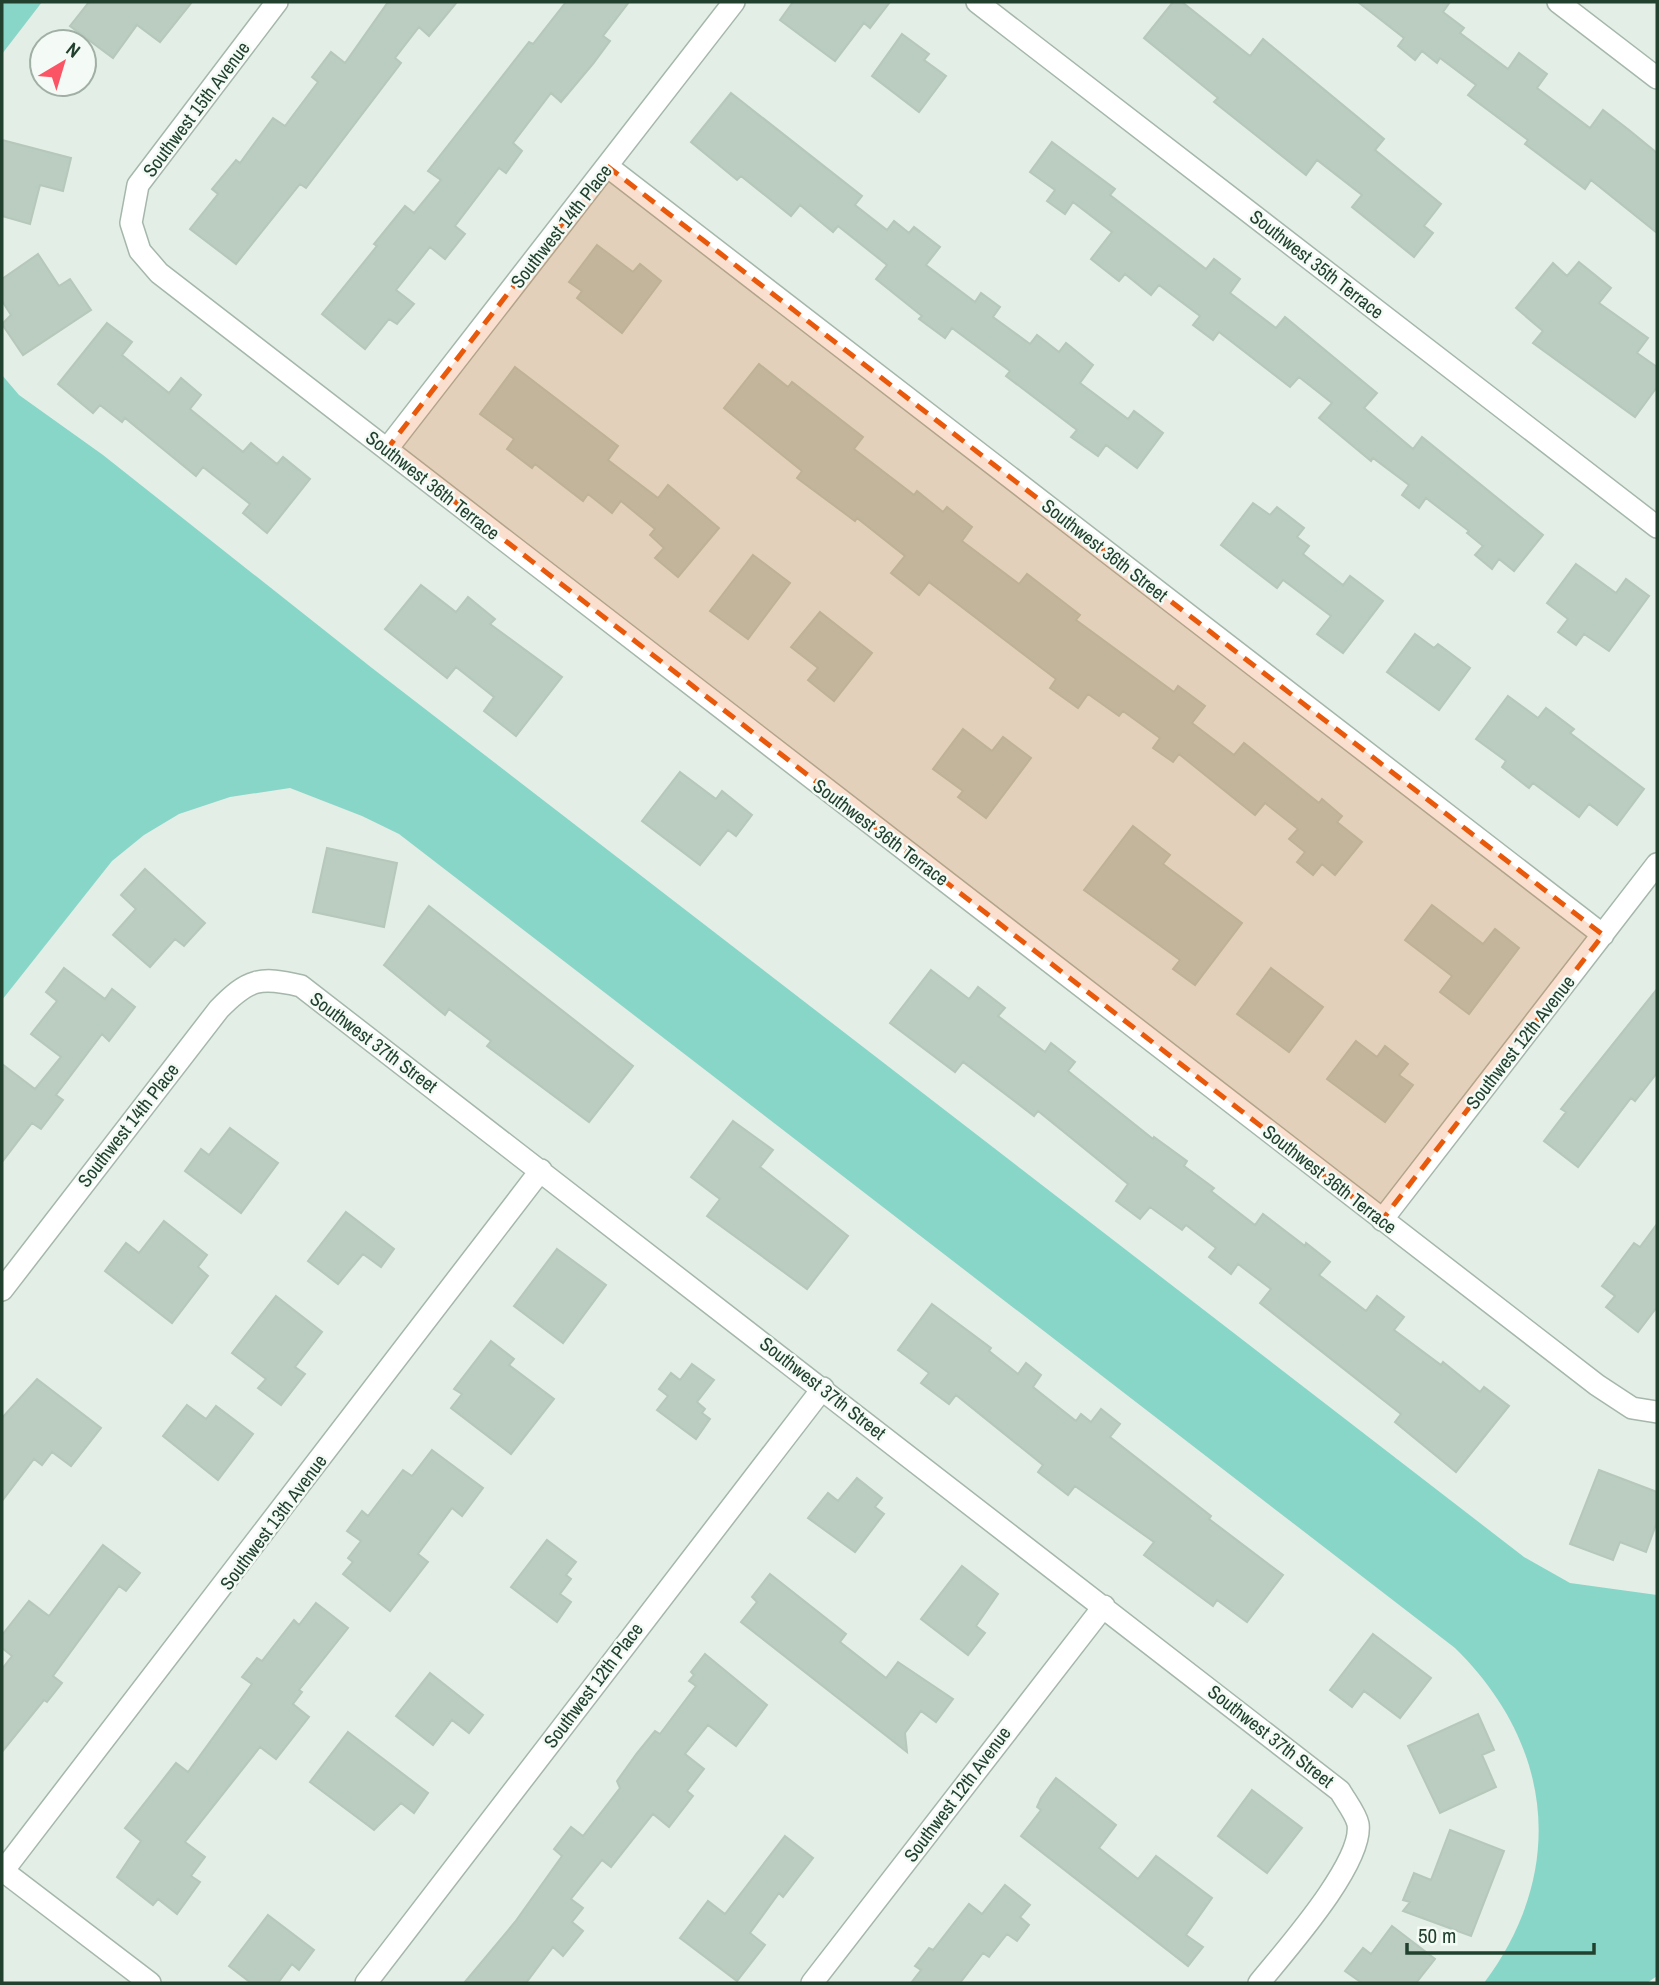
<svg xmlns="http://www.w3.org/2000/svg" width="1659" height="1985" font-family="'Archivo Narrow',sans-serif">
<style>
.water{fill:#88d6c8}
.building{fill:#bbccc0;stroke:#b5c8ba;stroke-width:2}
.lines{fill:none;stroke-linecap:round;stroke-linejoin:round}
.minor-casing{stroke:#a5b7ab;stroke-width:24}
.minor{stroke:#fff;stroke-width:21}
.marked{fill:#e8590c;fill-opacity:0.2;stroke:#e8590c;stroke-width:5;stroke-dasharray:14 9;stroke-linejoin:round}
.labels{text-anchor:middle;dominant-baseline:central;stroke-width:5;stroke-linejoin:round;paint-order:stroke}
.street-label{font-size:19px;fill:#21412e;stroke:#f4faf5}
</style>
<rect width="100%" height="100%" fill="#e3eee6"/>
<path class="water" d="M2,2H42L2,54Z
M2,375L19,395L103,455L372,668L1524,1557L1570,1583L1657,1595V1976L1647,1983H1484C1567,1872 1554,1745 1455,1648L399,834L362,816L290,788L230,797L179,814L144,835L112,861L2,1000Z"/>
<path class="building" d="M89,2H192L160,42L137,25L113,58L70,26Z
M388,2H457L429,36L419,27L395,58L401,63L306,188L300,184L236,264L190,229L218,194L212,189L236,160L240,163L273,118L285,126L318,82L312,77L331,52L345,63Z
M566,2H629L603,36L610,41L593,64L561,102L551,93L513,143L522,151L506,173L499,168L455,226L465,234L445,259L430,247L396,290L414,304L397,324L389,319L365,349L322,314L377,246L374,244L405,206L414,213L441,180L428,171L529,42L533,44Z
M793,2H890L870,28L864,23L835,61L780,20Z
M1173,2H1182L1250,56L1263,39L1384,139L1375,150L1441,204L1424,226L1433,233L1414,257L1352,207L1362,195L1317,160L1306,175L1214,102L1218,98L1144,38Z
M1358,2H1450L1443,12L1464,28L1460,33L1508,69L1519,53L1547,74L1537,88L1590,128L1603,110L1629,130L1657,153V233L1591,180L1585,189L1525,144L1528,140L1468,95L1476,85L1440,58L1437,63L1422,51L1415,60L1398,46L1404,38Z
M902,34L929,54L924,60L946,76L919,112L872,76Z
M731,93L862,196L855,205L887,230L894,221L909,233L914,227L940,247L926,265L975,302L981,293L1000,307L993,317L1030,344L1037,335L1059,352L1066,343L1093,365L1080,383L1128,419L1134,411L1163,433L1137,468L1106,445L1098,456L1071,437L1077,430L1006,376L1010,371L952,328L945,338L919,319L922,316L876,279L887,265L838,226L833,232L800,205L791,216L741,176L737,180L691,142Z
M2,140L71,158L63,191L40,185L30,224L2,216Z
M1052,142L1115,189L1110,195L1206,269L1214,259L1240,279L1230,293L1276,328L1285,317L1377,393L1364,408L1413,449L1422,437L1543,535L1514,571L1499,559L1492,569L1475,555L1483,546L1467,533L1469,531L1426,498L1419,508L1402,495L1409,485L1373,458L1371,461L1319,418L1332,403L1299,377L1290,387L1219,332L1213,340L1193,325L1200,316L1159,285L1151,295L1125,274L1119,281L1091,259L1112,232L1073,202L1065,214L1047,201L1055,190L1030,172Z
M597,245L633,272L640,264L661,281L622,333L577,298L582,291L569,282Z
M38,254L59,286L70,279L91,310L23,355L2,324L11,315L2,301V279Z
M1579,262L1611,288L1599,303L1648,338L1637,353L1657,367V387L1635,417L1533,343L1543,331L1516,308L1553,263L1567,276Z
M107,323L132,342L122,355L169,393L181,378L201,395L190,409L243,452L251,443L277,464L283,457L310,479L267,533L243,513L250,504L203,467L196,476L125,418L122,422L100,405L93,413L58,384Z
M759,364L788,387L792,382L863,437L854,449L914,495L917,491L943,512L947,507L972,527L962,541L1019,584L1027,574L1080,615L1076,620L1174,692L1178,686L1205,706L1192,723L1234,755L1244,743L1319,803L1322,799L1342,816L1337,822L1362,842L1335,875L1322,864L1313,875L1297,862L1305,852L1289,839L1298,829L1265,803L1255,815L1179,754L1173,762L1153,748L1160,738L1123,711L1119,716L1088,694L1078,708L1050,688L1056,679L929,582L919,595L891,573L905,556L857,518L855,521L797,478L802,471L724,408Z
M515,367L618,446L608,460L658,498L668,485L719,528L678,577L655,558L664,548L650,535L655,529L621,501L612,513L588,494L583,501L535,464L532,468L507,449L514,439L480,414Z
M1253,503L1270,515L1277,507L1304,528L1297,537L1309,546L1303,554L1343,585L1350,576L1383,601L1343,653L1317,634L1331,616L1283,580L1277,588L1221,545Z
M753,555L790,583L748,639L710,611Z
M1576,564L1616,593L1626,579L1649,596L1609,651L1584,634L1576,645L1558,632L1568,619L1547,603Z
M421,585L456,612L468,597L495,619L490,624L562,677L516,736L484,711L494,697L456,667L447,678L385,629Z
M820,612L872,653L834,701L808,680L818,668L791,647Z
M1415,634L1434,648L1438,644L1470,668L1439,710L1387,672Z
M1508,696L1538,718L1546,708L1574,729L1570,733L1644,789L1617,825L1589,804L1579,817L1533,783L1529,788L1502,767L1506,761L1476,739Z
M963,729L992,751L1003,737L1031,758L986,818L958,797L963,791L933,769Z
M680,772L716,799L722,791L752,815L736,836L728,830L700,865L642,821Z
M1133,826L1170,855L1163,864L1242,923L1195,985L1173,969L1180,960L1084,890Z
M327,848L397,863L384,927L313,912Z
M145,869L205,923L184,946L175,939L150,967L113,935L136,909L121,895Z
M1432,905L1483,944L1495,929L1519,948L1469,1014L1440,992L1452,976L1405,940Z
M429,906L633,1066L589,1122L487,1046L491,1041L449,1009L445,1015L384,965Z
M64,968L105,999L112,989L135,1007L109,1041L102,1034L56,1095L63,1100L41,1129L32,1123L2,1162V1064L35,1089L61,1057L31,1034L57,1001L46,992Z
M1271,968L1323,1007L1289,1052L1237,1014Z
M931,970L969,999L978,987L1005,1008L998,1016L1045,1052L1051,1043L1075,1062L1068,1071L1153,1139L1154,1137L1187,1161L1184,1166L1214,1188L1211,1191L1255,1225L1263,1214L1305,1246L1306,1243L1330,1262L1319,1275L1366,1311L1377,1296L1404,1317L1394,1330L1441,1365L1443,1362L1480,1392L1484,1387L1509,1406L1456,1472L1395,1422L1401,1414L1260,1303L1271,1289L1238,1264L1231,1274L1209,1257L1216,1248L1186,1225L1182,1230L1150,1207L1140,1219L1116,1201L1128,1184L1038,1111L1034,1116L963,1062L955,1072L890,1023Z
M1657,989V1073L1635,1101L1631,1098L1578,1167L1544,1141L1566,1112L1561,1109Z
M1356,1041L1377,1057L1385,1046L1408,1064L1399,1075L1413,1085L1385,1122L1327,1079Z
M733,1121L773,1150L760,1167L848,1236L807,1289L707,1216L720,1199L691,1177Z
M230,1128L278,1163L241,1213L185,1171L201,1149L209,1155Z
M346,1212L394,1249L381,1267L363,1254L338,1284L308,1261Z
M164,1221L207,1255L198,1267L208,1276L172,1323L105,1271L126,1243L139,1253Z
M1657,1224V1307L1638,1332L1606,1307L1615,1296L1602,1286L1634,1243L1640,1247Z
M557,1249L606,1285L563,1343L514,1306Z
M276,1296L322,1332L295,1367L305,1374L281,1405L258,1388L266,1379L232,1353Z
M932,1304L991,1348L989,1351L1018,1374L1026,1363L1041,1375L1033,1387L1076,1421L1081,1414L1091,1422L1101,1409L1120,1424L1110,1437L1211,1516L1209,1519L1283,1575L1247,1622L1217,1600L1213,1606L1144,1555L1154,1542L1075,1486L1068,1495L1038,1472L1043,1465L956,1395L949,1404L921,1383L929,1373L898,1350Z
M491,1341L514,1359L509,1365L554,1399L511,1454L451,1408L462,1394L454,1389Z
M692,1364L714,1380L697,1402L705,1409L702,1413L710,1419L696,1439L657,1410L668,1396L659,1389L671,1373L680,1380Z
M37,1379L101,1428L71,1466L52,1452L42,1465L34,1459L2,1501V1418Z
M187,1405L206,1419L216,1406L253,1434L218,1480L163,1436Z
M432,1450L483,1488L462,1516L452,1508L418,1554L428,1562L390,1611L343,1574L353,1562L348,1558L361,1541L347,1531L362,1511L368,1516L403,1470L412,1476Z
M1599,1470L1657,1492V1522L1646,1552L1620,1542L1613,1560L1570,1544Z
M857,1478L882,1498L875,1507L884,1514L855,1552L808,1518L828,1493L838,1501Z
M547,1540L576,1562L566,1575L571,1579L560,1594L571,1602L557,1622L511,1587Z
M103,1545L140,1573L126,1591L119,1586L53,1676L62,1683L47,1702L44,1700L2,1752V1669L12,1656L2,1648V1635L29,1601L49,1616Z
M962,1566L998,1594L976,1626L985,1633L968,1655L921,1619Z
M770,1574L846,1634L840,1642L886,1678L898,1662L953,1699L936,1722L921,1711L905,1733L907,1752L741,1622L757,1602L752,1597Z
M316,1603L348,1628L299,1690L302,1692L293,1704L309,1717L276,1759L260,1747L185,1842L205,1857L191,1876L200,1882L177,1914L158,1899L153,1905L117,1877L141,1841L125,1828L176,1763L188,1772L252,1684L242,1677L257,1658L262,1661L294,1620L299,1625Z
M1373,1634L1431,1678L1400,1718L1364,1691L1352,1707L1330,1690Z
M705,1654L767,1705L736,1746L708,1725L685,1754L704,1769L687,1791L693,1796L669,1827L653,1814L611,1867L602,1860L571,1899L583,1908L572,1922L583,1931L563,1956L553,1947L526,1983H464L515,1922L562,1856L554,1849L571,1827L583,1836L620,1788L617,1781L637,1753L655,1731L660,1734L696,1686L689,1681L694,1675L691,1672Z
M430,1673L483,1715L469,1733L452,1720L433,1745L396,1716Z
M1478,1714L1494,1750L1482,1755L1496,1787L1440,1813L1408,1746Z
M348,1732L428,1793L414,1813L401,1803L374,1830L310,1782Z
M1056,1778L1116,1825L1099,1848L1138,1879L1156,1856L1212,1898L1186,1935L1203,1947L1188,1966L1021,1836L1041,1810L1037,1807L1041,1798Z
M1252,1790L1302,1828L1267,1873L1218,1836Z
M1450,1830L1504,1851L1471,1936L1403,1911L1410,1902L1403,1900L1414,1873L1431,1880Z
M785,1836L813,1858L783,1897L779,1893L750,1933L765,1945L737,1981L680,1938L708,1901L725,1914Z
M1005,1885L1030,1905L1020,1917L1029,1925L1017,1941L1007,1934L989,1957L983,1953L960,1983H911L921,1970L915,1966L929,1948L933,1950L969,1904L982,1914Z
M268,1915L314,1950L299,1970L292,1964L278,1983H251L229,1966Z
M1392,1926L1435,1959L1416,1983H1362L1345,1971L1363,1948L1371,1954Z"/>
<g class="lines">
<defs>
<path id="minor" d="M277,2L138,185L131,223L140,251L159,273L1597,1385L1632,1408L1657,1412
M977,2L1657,527
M1558,2L1657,78
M607,166L1603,935
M387,449L734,2
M1382,1220L1657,864
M2,1290L219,1009C248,979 260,976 301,986L1340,1791C1345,1800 1356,1814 1358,1824C1364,1863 1284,1952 1259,1983
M2,1870L150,1983
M3,1871L541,1170
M366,1983L823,1388
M812,1983L1104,1606"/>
</defs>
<use href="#minor" class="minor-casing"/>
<use href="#minor" class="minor"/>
</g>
<path class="marked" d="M607,166L1603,935L1382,1220L387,449Z"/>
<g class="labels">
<g class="street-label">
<text transform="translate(196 109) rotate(-53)">Southwest 15th Avenue</text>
<text transform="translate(561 226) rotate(-52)">Southwest 14th Place</text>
<text transform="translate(1317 264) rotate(38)">Southwest 35th Terrace</text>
<text transform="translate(433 485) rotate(38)">Southwest 36th Terrace</text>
<text transform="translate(1105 550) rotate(38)">Southwest 36th Street</text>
<text transform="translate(881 832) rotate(37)">Southwest 36th Terrace</text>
<text transform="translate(374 1042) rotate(37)">Southwest 37th Street</text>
<text transform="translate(1520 1042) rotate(-52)">Southwest 12th Avenue</text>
<text transform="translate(128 1125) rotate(-52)">Southwest 14th Place</text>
<text transform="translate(1330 1179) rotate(38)">Southwest 36th Terrace</text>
<text transform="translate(823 1388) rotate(38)">Southwest 37th Street</text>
<text transform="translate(273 1522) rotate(-53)">Southwest 13th Avenue</text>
<text transform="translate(593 1685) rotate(-53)">Southwest 12th Place</text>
<text transform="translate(1271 1736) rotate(38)">Southwest 37th Street</text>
<text transform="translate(957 1794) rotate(-53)">Southwest 12th Avenue</text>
</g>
</g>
<rect width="1659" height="1985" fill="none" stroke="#21412e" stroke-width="7"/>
<g transform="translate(63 63) rotate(38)"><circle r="33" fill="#f4faf5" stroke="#a0b0a5" stroke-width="2"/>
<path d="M0-5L12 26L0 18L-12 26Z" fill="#fb5464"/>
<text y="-10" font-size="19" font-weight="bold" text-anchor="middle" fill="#21412e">N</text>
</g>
<path d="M1407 1943v10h187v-10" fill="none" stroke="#21412e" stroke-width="3.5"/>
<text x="1418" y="1943" font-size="21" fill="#21412e" stroke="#f4faf5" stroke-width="5" paint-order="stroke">50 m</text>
</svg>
